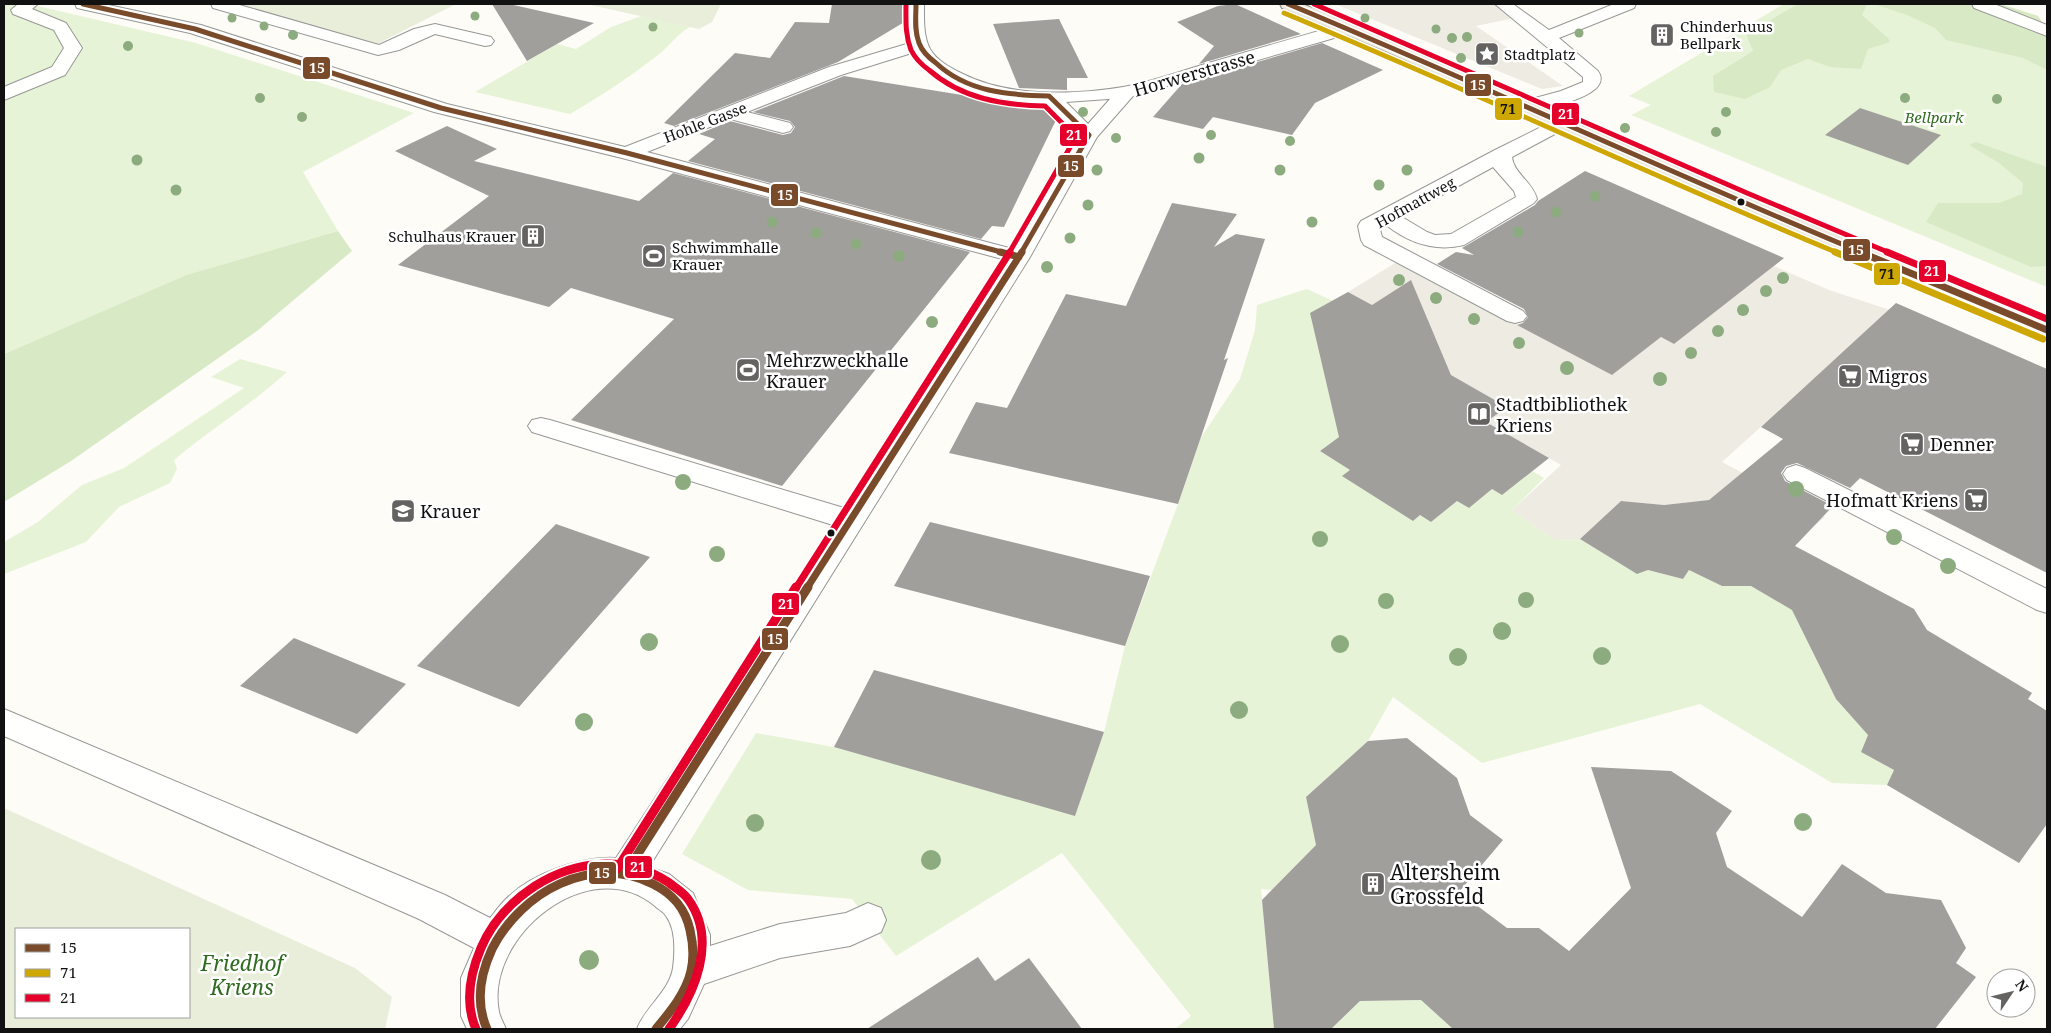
<svg xmlns="http://www.w3.org/2000/svg" width="2051" height="1033" font-family="'Noto Serif',serif">
<style>
.green{fill:#e7f3d7}
.forest{fill:#d8eac5}
.cemetery{fill:#e9eedb;fill-rule:evenodd}
.plaza{fill:#edebe2}
.building{fill:#a19f9c}
.lines{fill:none;stroke-linecap:round;stroke-linejoin:round}
.minor-casing{stroke:#979795;stroke-width:2}
.major-casing{stroke:#858482;stroke-width:2}
.minor{fill:#fffffe;fill-rule:evenodd}
.major{fill:#ede9dc;fill-rule:evenodd}
.bus-1-far2-casing{stroke:#fff;stroke-width:8}
.bus-1-far1-casing{stroke:#fff;stroke-width:10}
.bus-1-casing{stroke:#fff;stroke-width:13}
.bus-2-far1-casing{stroke:#fff;stroke-width:8}
.bus-2-casing{stroke:#fff;stroke-width:10}
.bus-3-far2-casing{stroke:#fff;stroke-width:8}
.bus-3-far1-casing{stroke:#fff;stroke-width:10}
.bus-3-casing{stroke:#fff;stroke-width:13}
.bus-1-far2{stroke:#7a4b2a;stroke-width:5}
.bus-1-far1{stroke:#7a4b2a;stroke-width:7}
.bus-1{stroke:#7a4b2a;stroke-width:9}
.bus-2-far1{stroke:#cfa703;stroke-width:5}
.bus-2{stroke:#cfa703;stroke-width:7}
.bus-3-far2{stroke:#e4002b;stroke-width:5}
.bus-3-far1{stroke:#e4002b;stroke-width:7}
.bus-3{stroke:#e4002b;stroke-width:9}
.tree{fill:#8cac80}
.bus-dot{fill:#111;stroke:#fff;stroke-width:2}
.labels{text-anchor:middle;dominant-baseline:central;stroke-width:5;stroke-linejoin:round;paint-order:stroke}
.far-poi-label{font-size:15px;fill:#111;stroke:#fff;text-anchor:start}
.far-park-label{font-size:15px;font-style:italic;fill:#2f6b1f;stroke:#fff}
.far-street-label{font-size:15px;fill:#111;stroke:#fff}
.street-label{font-size:18px;fill:#111;stroke:#fff}
.poi-label{font-size:18px;fill:#111;stroke:#fff;text-anchor:start}
.near-poi-label{font-size:21px;fill:#111;stroke:#fff;text-anchor:start}
.near-park-label{font-size:21px;font-style:italic;fill:#2f6b1f;stroke:#fff}
.line-badge{stroke:#fff;stroke-width:2}
.badge-label{font-size:14px;text-anchor:middle;font-weight:bold;fill:#fff}
.pale-badge-label{font-size:14px;text-anchor:middle;font-weight:bold;fill:#111}
</style>
<rect width="100%" height="100%" fill="#fdfcf7"/>
<path class="green" d="M4,4H29L196,43L414,113L303,172L338,231L186,275L4,354Z
M1784,4H2000L2038,16L2047,30V287L1631,115L1651,105L1629,96Z
M644,15L690,27C677,34 670,46 658,55C630,77 601,96 570,114L475,92L557,44L576,49L611,27Z
M1307,289L1333,301L1339,437L1320,451L1350,470L1399,512L1413,521L1420,515L1431,522L1457,501L1469,508L1492,489L1502,495L1532,471L1544,478L1512,510L1555,540L1580,539L1637,574L1648,570L1683,579L1689,570L1722,586H1751L1805,617L1868,735L1861,752L1894,770L1887,785L1832,783L1700,704L1482,763L1393,697L1368,741L1306,797L1316,845L1272,890L1261,889L1274,1029H1175L1191,1016L1062,853L896,956L852,899L748,890L682,854L756,733L834,747L1075,815L1104,732L1125,646L1178,504L1200,439L1240,379L1255,330L1257,305Z
M240,359L287,372C252,404 211,429 174,460L177,469L170,483L119,507L86,542L4,574V542L38,522L82,485L124,468L244,388L211,377Z
M1421,1000L1453,1029H1331L1360,1001Z"/>
<path class="forest" d="M1798,4H1867L1862,15L1888,38L1890,42L1868,49L1861,69L1830,67L1808,59L1781,70L1770,87L1745,99L1714,92L1713,76L1753,51L1746,34Z
M1874,4H2000L2038,16L2047,30V70L2023,58L1946,40L1935,28L1907,15Z
M1976,142L2047,167V266L2031,267L1926,222L1938,203H1999L2022,194L2023,183L1999,163L1969,145Z
M338,231L352,251L257,331L71,461L4,502V354L186,275Z"/>
<path class="cemetery" d="M236,4H456L377,44Z
M586,4H721L712,22L699,29Z
M4,808L355,968L392,997L385,1029H4ZM16,929H189V1017H16Z"/>
<path class="plaza" d="M1335,4H1497L1515,18L1476,26L1563,86L1542,89Z
M1400,260L1509,320L1612,375L1661,337L1674,344L1774,266L1829,290L1890,310L1722,462L1825,517L1814,526L1731,482L1709,500L1664,505L1621,501L1580,539L1555,540L1512,510L1561,465L1486,422L1507,407L1451,375L1436,340L1348,292Z"/>
<path class="building" d="M492,4H509L594,23L527,61Z
M832,4H906V21L838,62L674,126L664,123L735,53L770,58L795,22L829,23Z
M1235,4L1301,34L1199,64L1214,46L1177,22L1218,6Z
M1059,19L1088,78H1067V90L1019,88L993,24Z
M1322,43L1383,70L1315,103L1292,135L1213,117L1203,129L1153,117L1182,84Z
M844,76L1025,105V104L1044,105L1057,118L1004,227L992,226L981,239L688,161L715,139L699,134L730,121L783,135L791,133L795,127L790,121L753,112Z
M1860,108L1941,135L1908,165L1825,135Z
M447,126L497,149L474,161L639,201L673,173L970,252L782,486L571,420L674,319L571,288L549,307L398,265L489,196L395,151Z
M1585,171L1784,258L1674,344L1661,337L1612,375L1517,325L1523,323L1528,317L1524,309L1437,264L1456,252L1474,255L1462,248L1535,205L1538,201Z
M1172,203L1237,214L1214,247L1236,234L1265,239L1224,360L1228,358L1178,504L949,453L976,402L1007,408L1066,294L1126,306Z
M1411,280L1451,375L1507,407L1486,422L1549,458L1502,495L1492,489L1469,508L1457,501L1431,522L1420,515L1413,521L1342,476L1350,470L1320,451L1339,437L1310,313L1348,292L1372,305Z
M1896,303L2047,369V573L1860,478L1850,488L1797,463L1786,466L1781,473L1785,481L1833,506L1795,546L1914,609L1927,630L2032,693L2028,699L2047,711V824L2019,863L1887,785L1894,770L1861,752L1868,735L1836,699L1792,610L1751,586H1722L1689,570L1683,579L1648,570L1637,574L1580,539L1621,501L1664,505L1709,500L1783,439L1761,427Z
M930,522L1150,576L1125,646L894,586Z
M556,524L650,557L519,707L417,666Z
M294,638L406,684L357,734L240,686Z
M874,670L1104,732L1075,816L834,747Z
M1407,738L1457,778L1470,815L1503,840L1459,892L1507,928H1539L1569,951L1631,888L1591,767L1671,771L1732,811L1716,833L1727,867L1802,917L1842,864L1886,893L1941,900L1966,948L1956,963L1976,977L1935,1029H1453L1421,1000L1360,1001L1331,1029H1274L1262,900L1316,845L1306,797L1368,741Z
M978,957L995,981L1029,958L1082,1029H867Z"/>
<g class="lines">
<defs>
<path id="minor" d="M18,4H38L32,9L66,23L82,48L65,75L4,100V87L52,67L64,48L54,30L13,14L11,10Z
M75,4H104L201,25L447,104L625,147L829,67L910,43L908,25V4H924C924,18 923,36 930,49C937,61 951,68 963,74C1008,97 1074,95 1123,87C1153,82 1189,68 1219,60C1260,48 1301,36 1343,24H1355L1358,28L1355,32L1133,96L1097,137L1030,257L649,867L669,874L693,893L710,935V946L780,924L846,913L868,903L881,908L886,920L881,932L850,946L780,958L704,984L688,1019L680,1029H637C645,1007 669,992 673,968C675,952 676,929 666,916C664,912 658,909 655,906C590,851 484,936 499,1012C500,1017 504,1024 506,1029H467L461,1016V978L474,948L419,919L4,736V709L445,895L490,918C495,912 499,906 505,900C530,874 580,856 616,858L833,525L532,432L528,426L532,420L541,418L550,420L844,508L1006,260L622,158L434,112L190,33L77,8ZM915,52C943,93 999,101 1045,103L1079,136L1013,249L647,152L730,119L783,133L790,131L793,127L790,123L747,112L841,75ZM1108,99H1110L1088,124L1066,102Z
M211,4H236L379,45L414,29L435,24L491,37L494,41L491,45L485,46L435,34L399,50L378,55L213,8Z
M1495,4H1513L1549,30L1614,4H1636L1634,8L1559,38L1598,71C1616,97 1540,109 1524,113L1517,111L1515,107L1517,103L1561,91L1583,82V77Z
M1972,4H1994L2047,25V36L1974,8Z
M1561,117L1568,119L1571,123L1568,127L1512,157C1514,174 1532,181 1537,199L1534,203L1464,245C1435,252 1409,243 1386,225L1380,229L1382,237L1523,311L1527,316L1523,321L1515,323L1507,321L1364,245L1361,240L1358,226L1361,221L1495,150ZM1493,167L1514,191L1516,197L1451,234L1435,235L1427,232L1402,217Z
M1796,465L1805,468L2047,589V613L2037,610L1787,480L1783,474L1787,468Z"/>
<path id="major" d="M1280,4H1302L1329,14L1751,198L2047,322V337L1978,310L1796,233L1555,128L1385,51L1282,8Z"/>
</defs>
<use href="#minor" class="minor-casing"/>
<use href="#major" class="major-casing"/>
<use href="#minor" class="minor"/>
<use href="#major" class="major"/>
<defs>
<path id="bus-1-far2" d="M83,4L195,29L441,108L627,153L1005,253
M916,4C916,17 914,30 919,43C922,51 929,58 936,63C967,92 1008,95 1049,96L1089,135L1021,253
M1288,4C1481,84 1670,173 1863,253"/>
<path id="bus-1-far1" d="M1000,252L1019,257
M1860,252L2047,330
M807,588L1022,252"/>
<path id="bus-1" d="M625,874L808,587
M487,1029C475,1002 480,975 492,949C521,892 592,853 653,884C673,894 685,908 690,930C693,943 694,958 691,971C686,993 670,1012 656,1029"/>
<path id="bus-2-far1" d="M1284,13C1470,90 1652,176 1838,253"/>
<path id="bus-2" d="M1835,252L2043,339"/>
<path id="bus-3-far2" d="M906,4C906,20 905,35 911,50C915,58 922,65 929,70C962,99 1003,105 1045,106L1076,137L1009,253
M1314,4L1747,193L1890,253"/>
<path id="bus-3-far1" d="M1887,252L2047,319
M796,588L1010,252"/>
<path id="bus-3" d="M617,869L796,587
M476,1029C464,1002 470,974 481,948C492,922 512,901 535,886C576,860 626,855 668,882C674,887 683,892 688,899C718,940 695,993 669,1029"/>
</defs>
<use href="#bus-1-far2" class="bus-1-far2-casing"/>
<use href="#bus-1-far1" class="bus-1-far1-casing"/>
<use href="#bus-1" class="bus-1-casing"/>
<use href="#bus-2-far1" class="bus-2-far1-casing"/>
<use href="#bus-2" class="bus-2-casing"/>
<use href="#bus-3-far2" class="bus-3-far2-casing"/>
<use href="#bus-3-far1" class="bus-3-far1-casing"/>
<use href="#bus-3" class="bus-3-casing"/>
<use href="#bus-1-far2" class="bus-1-far2"/>
<use href="#bus-1-far1" class="bus-1-far1"/>
<use href="#bus-1" class="bus-1"/>
<use href="#bus-2-far1" class="bus-2-far1"/>
<use href="#bus-2" class="bus-2"/>
<use href="#bus-3-far2" class="bus-3-far2"/>
<use href="#bus-3-far1" class="bus-3-far1"/>
<use href="#bus-3" class="bus-3"/>
</g>
<g class="tree">
<circle cx="475" cy="16" r="4.5"/>
<circle cx="232" cy="18" r="4.5"/>
<circle cx="1365" cy="18" r="4.5"/>
<circle cx="264" cy="26" r="4.5"/>
<circle cx="653" cy="27" r="4.5"/>
<circle cx="1436" cy="29" r="4.5"/>
<circle cx="1579" cy="33" r="4.5"/>
<circle cx="293" cy="35" r="5"/>
<circle cx="1467" cy="37" r="5"/>
<circle cx="1452" cy="38" r="5"/>
<circle cx="128" cy="46" r="5"/>
<circle cx="1461" cy="58" r="5"/>
<circle cx="260" cy="98" r="5"/>
<circle cx="1905" cy="98" r="5"/>
<circle cx="1997" cy="99" r="5"/>
<circle cx="1083" cy="112" r="5"/>
<circle cx="1726" cy="112" r="5"/>
<circle cx="302" cy="117" r="5"/>
<circle cx="1625" cy="128" r="5"/>
<circle cx="1716" cy="132" r="5"/>
<circle cx="1211" cy="135" r="5"/>
<circle cx="1116" cy="138" r="5"/>
<circle cx="1290" cy="141" r="5"/>
<circle cx="1199" cy="158" r="5.5"/>
<circle cx="137" cy="160" r="5.5"/>
<circle cx="1097" cy="170" r="5.5"/>
<circle cx="1280" cy="170" r="5.5"/>
<circle cx="1407" cy="170" r="5.5"/>
<circle cx="1379" cy="185" r="5.5"/>
<circle cx="176" cy="190" r="5.5"/>
<circle cx="1595" cy="196" r="5.5"/>
<circle cx="1088" cy="205" r="5.5"/>
<circle cx="1556" cy="212" r="5.5"/>
<circle cx="772" cy="222" r="5.5"/>
<circle cx="1312" cy="222" r="5.5"/>
<circle cx="1518" cy="232" r="5.5"/>
<circle cx="816" cy="233" r="5.5"/>
<circle cx="1070" cy="238" r="5.5"/>
<circle cx="856" cy="244" r="5.5"/>
<circle cx="899" cy="256" r="6"/>
<circle cx="1047" cy="267" r="6"/>
<circle cx="1783" cy="278" r="6"/>
<circle cx="1399" cy="280" r="6"/>
<circle cx="1766" cy="291" r="6"/>
<circle cx="1436" cy="298" r="6"/>
<circle cx="1743" cy="310" r="6"/>
<circle cx="1474" cy="319" r="6"/>
<circle cx="932" cy="322" r="6"/>
<circle cx="1718" cy="331" r="6"/>
<circle cx="1519" cy="343" r="6"/>
<circle cx="1691" cy="353" r="6"/>
<circle cx="1567" cy="368" r="7"/>
<circle cx="1660" cy="379" r="7"/>
<circle cx="683" cy="482" r="8"/>
<circle cx="1796" cy="489" r="8"/>
<circle cx="1894" cy="537" r="8"/>
<circle cx="1320" cy="539" r="8"/>
<circle cx="717" cy="554" r="8"/>
<circle cx="1948" cy="566" r="8"/>
<circle cx="1526" cy="600" r="8"/>
<circle cx="1386" cy="601" r="8"/>
<circle cx="1502" cy="631" r="9"/>
<circle cx="649" cy="642" r="9"/>
<circle cx="1340" cy="644" r="9"/>
<circle cx="1602" cy="656" r="9"/>
<circle cx="1458" cy="657" r="9"/>
<circle cx="1239" cy="710" r="9"/>
<circle cx="584" cy="722" r="9"/>
<circle cx="1803" cy="822" r="9"/>
<circle cx="755" cy="823" r="9"/>
<circle cx="931" cy="860" r="10"/>
<circle cx="589" cy="960" r="10"/>
</g>
<defs>
<symbol id="building-square" viewBox="-11 -11 22 22"><rect x="-9" y="-9" width="18" height="18" rx="4" fill="#646362" stroke="#fff"/><path d="M-4-6H4V6H1V3H-1V6H-4ZM-2.5-4.3h1.7v1.8h-1.7ZM.8-4.3h1.7v1.8H.8ZM-2.5-1h1.7V.8h-1.7ZM.8-1h1.7V.8H.8Z" fill="#fff"/></symbol>
<symbol id="sight-square" viewBox="-11 -11 22 22"><rect x="-9" y="-9" width="18" height="18" rx="4" fill="#646362" stroke="#fff"/><path d="M0-6L1.8-2.2L6-1.7L2.9 1.2L3.7 5.4L0 3.3L-3.7 5.4L-2.9 1.2L-6-1.7L-1.8-2.2Z" fill="#fff"/></symbol>
<symbol id="stadium-square" viewBox="-11 -11 22 22"><rect x="-9" y="-9" width="18" height="18" rx="4" fill="#646362" stroke="#fff"/><path d="M0-5a6.5 5 0 1 0 0 10a6.5 5 0 1 0 0-10ZM-3.5-1.8h7v3.6h-7Z" fill="#fff"/></symbol>
<symbol id="supermarket-square" viewBox="-11 -11 22 22"><rect x="-9" y="-9" width="18" height="18" rx="4" fill="#646362" stroke="#fff"/><path d="M-6-5.5h2.5l.6 2H6L4.5 2H-2.5L-4.4-4H-6ZM-1.5 3.2a1.3 1.3 0 1 0 .1 0ZM3 3.2a1.3 1.3 0 1 0 .1 0Z" fill="#fff"/></symbol>
<symbol id="library-square" viewBox="-11 -11 22 22"><rect x="-9" y="-9" width="18" height="18" rx="4" fill="#646362" stroke="#fff"/><path d="M-6-4Q-3-5.5-.7-3.5V5Q-3 3-6 4ZM6-4Q3-5.5 .7-3.5V5Q3 3 6 4Z" fill="#fff"/></symbol>
<symbol id="school-square" viewBox="-11 -11 22 22"><rect x="-9" y="-9" width="18" height="18" rx="4" fill="#646362" stroke="#fff"/><path d="M0-5L7-2L0 1L-7-2ZM-4 1L0 2.5L4 1V4Q0 6-4 4Z" fill="#fff"/></symbol>
</defs>
<g fill-rule="evenodd">
<use href="#building-square" x="1648" y="21" width="28" height="28"/>
<use href="#sight-square" x="1473" y="40" width="28" height="28"/>
<use href="#building-square" x="519" y="222" width="28" height="28"/>
<use href="#stadium-square" x="640" y="242" width="28" height="28"/>
<use href="#stadium-square" x="734" y="356" width="28" height="28"/>
<use href="#supermarket-square" x="1836" y="362" width="28" height="28"/>
<use href="#library-square" x="1465" y="400" width="28" height="28"/>
<use href="#supermarket-square" x="1898" y="430" width="28" height="28"/>
<use href="#supermarket-square" x="1962" y="486" width="28" height="28"/>
<use href="#school-square" x="389" y="497" width="28" height="28"/>
<use href="#building-square" x="1359" y="870" width="28" height="28"/>
</g>
<g class="bus-dot">
<circle cx="1741" cy="202" r="4.5"/>
<circle cx="831" cy="533" r="4.5"/>
</g>
<g class="labels">
<g class="far-poi-label">
<text x="1680" y="26">Chinderhuus<tspan x="1680" dy="17">Bellpark</tspan></text>
<text x="1504" y="54">Stadtplatz</text>
<text x="516" y="236" text-anchor="end">Schulhaus Krauer</text>
<text x="672" y="247">Schwimmhalle<tspan x="672" dy="17">Krauer</tspan></text>
</g>
<g class="far-park-label">
<text x="1934" y="117">Bellpark</text>
</g>
<g class="far-street-label">
<text transform="translate(705 122) rotate(-21)">Hohle Gasse</text>
<text transform="translate(1415 202) rotate(-29)">Hofmattweg</text>
</g>
<g class="street-label">
<text transform="translate(1194 73) rotate(-16)">Horwerstrasse</text>
</g>
<g class="poi-label">
<text x="766" y="360">Mehrzweckhalle<tspan x="766" dy="21">Krauer</tspan></text>
<text x="1868" y="376">Migros</text>
<text x="1496" y="404">Stadtbibliothek<tspan x="1496" dy="21">Kriens</tspan></text>
<text x="1930" y="444">Denner</text>
<text x="1958" y="500" text-anchor="end">Hofmatt Kriens</text>
<text x="420" y="511">Krauer</text>
</g>
<g class="near-poi-label">
<text x="1390" y="872">Altersheim<tspan x="1390" dy="24">Grossfeld</tspan></text>
</g>
<g class="near-park-label">
<text x="242" y="963">Friedhof<tspan x="242" dy="24">Kriens</tspan></text>
</g>
</g>
<g class="line-badge">
<rect x="302" y="56" width="29" height="24" rx="5" fill="#7a4b2a"/>
<rect x="1464" y="73" width="28" height="24" rx="5" fill="#7a4b2a"/>
<rect x="1494" y="97" width="29" height="24" rx="5" fill="#cfa703"/>
<rect x="1551" y="102" width="29" height="24" rx="5" fill="#e4002b"/>
<rect x="1059" y="123" width="29" height="24" rx="5" fill="#e4002b"/>
<rect x="1057" y="154" width="28" height="24" rx="5" fill="#7a4b2a"/>
<rect x="770" y="183" width="29" height="24" rx="5" fill="#7a4b2a"/>
<rect x="1842" y="238" width="29" height="24" rx="5" fill="#7a4b2a"/>
<rect x="1918" y="259" width="29" height="24" rx="5" fill="#e4002b"/>
<rect x="1873" y="262" width="28" height="24" rx="5" fill="#cfa703"/>
<rect x="771" y="592" width="29" height="24" rx="5" fill="#e4002b"/>
<rect x="761" y="627" width="28" height="24" rx="5" fill="#7a4b2a"/>
<rect x="624" y="855" width="29" height="24" rx="5" fill="#e4002b"/>
<rect x="588" y="861" width="29" height="24" rx="5" fill="#7a4b2a"/>
</g>
<g class="badge-label">
<text x="317" y="73">15</text>
<text x="1478" y="90">15</text>
<text x="1566" y="119">21</text>
<text x="1074" y="140">21</text>
<text x="1071" y="171">15</text>
<text x="785" y="200">15</text>
<text x="1856" y="255">15</text>
<text x="1932" y="276">21</text>
<text x="786" y="609">21</text>
<text x="775" y="644">15</text>
<text x="638" y="872">21</text>
<text x="602" y="878">15</text>
</g>
<g class="pale-badge-label">
<text x="1508" y="114">71</text>
<text x="1887" y="279">71</text>
</g>
<rect width="2051" height="1033" fill="none" stroke="#111111" stroke-width="10"/>
<rect x="15" y="928" width="175" height="90" fill="#ffffff" stroke="#a0a0a0"/>
<rect x="25" y="944" width="25" height="8" fill="#7a4b2a" stroke="#a0a0a0"/>
<text x="60" y="953" font-size="15" fill="#111111">15</text>
<rect x="25" y="969" width="25" height="8" fill="#cfa703" stroke="#a0a0a0"/>
<text x="60" y="978" font-size="15" fill="#111111">71</text>
<rect x="25" y="994" width="25" height="8" fill="#e4002b" stroke="#a0a0a0"/>
<text x="60" y="1003" font-size="15" fill="#111111">21</text>
<g transform="translate(2011 993) rotate(55)"><circle r="24" fill="#ffffff" stroke="#a0a0a0"/>
<path d="M0-4L9 19L0 12L-9 19Z" fill="#646362"/>
<text y="-8" font-size="14" font-weight="bold" text-anchor="middle" fill="#111111">N</text>
</g>
</svg>
